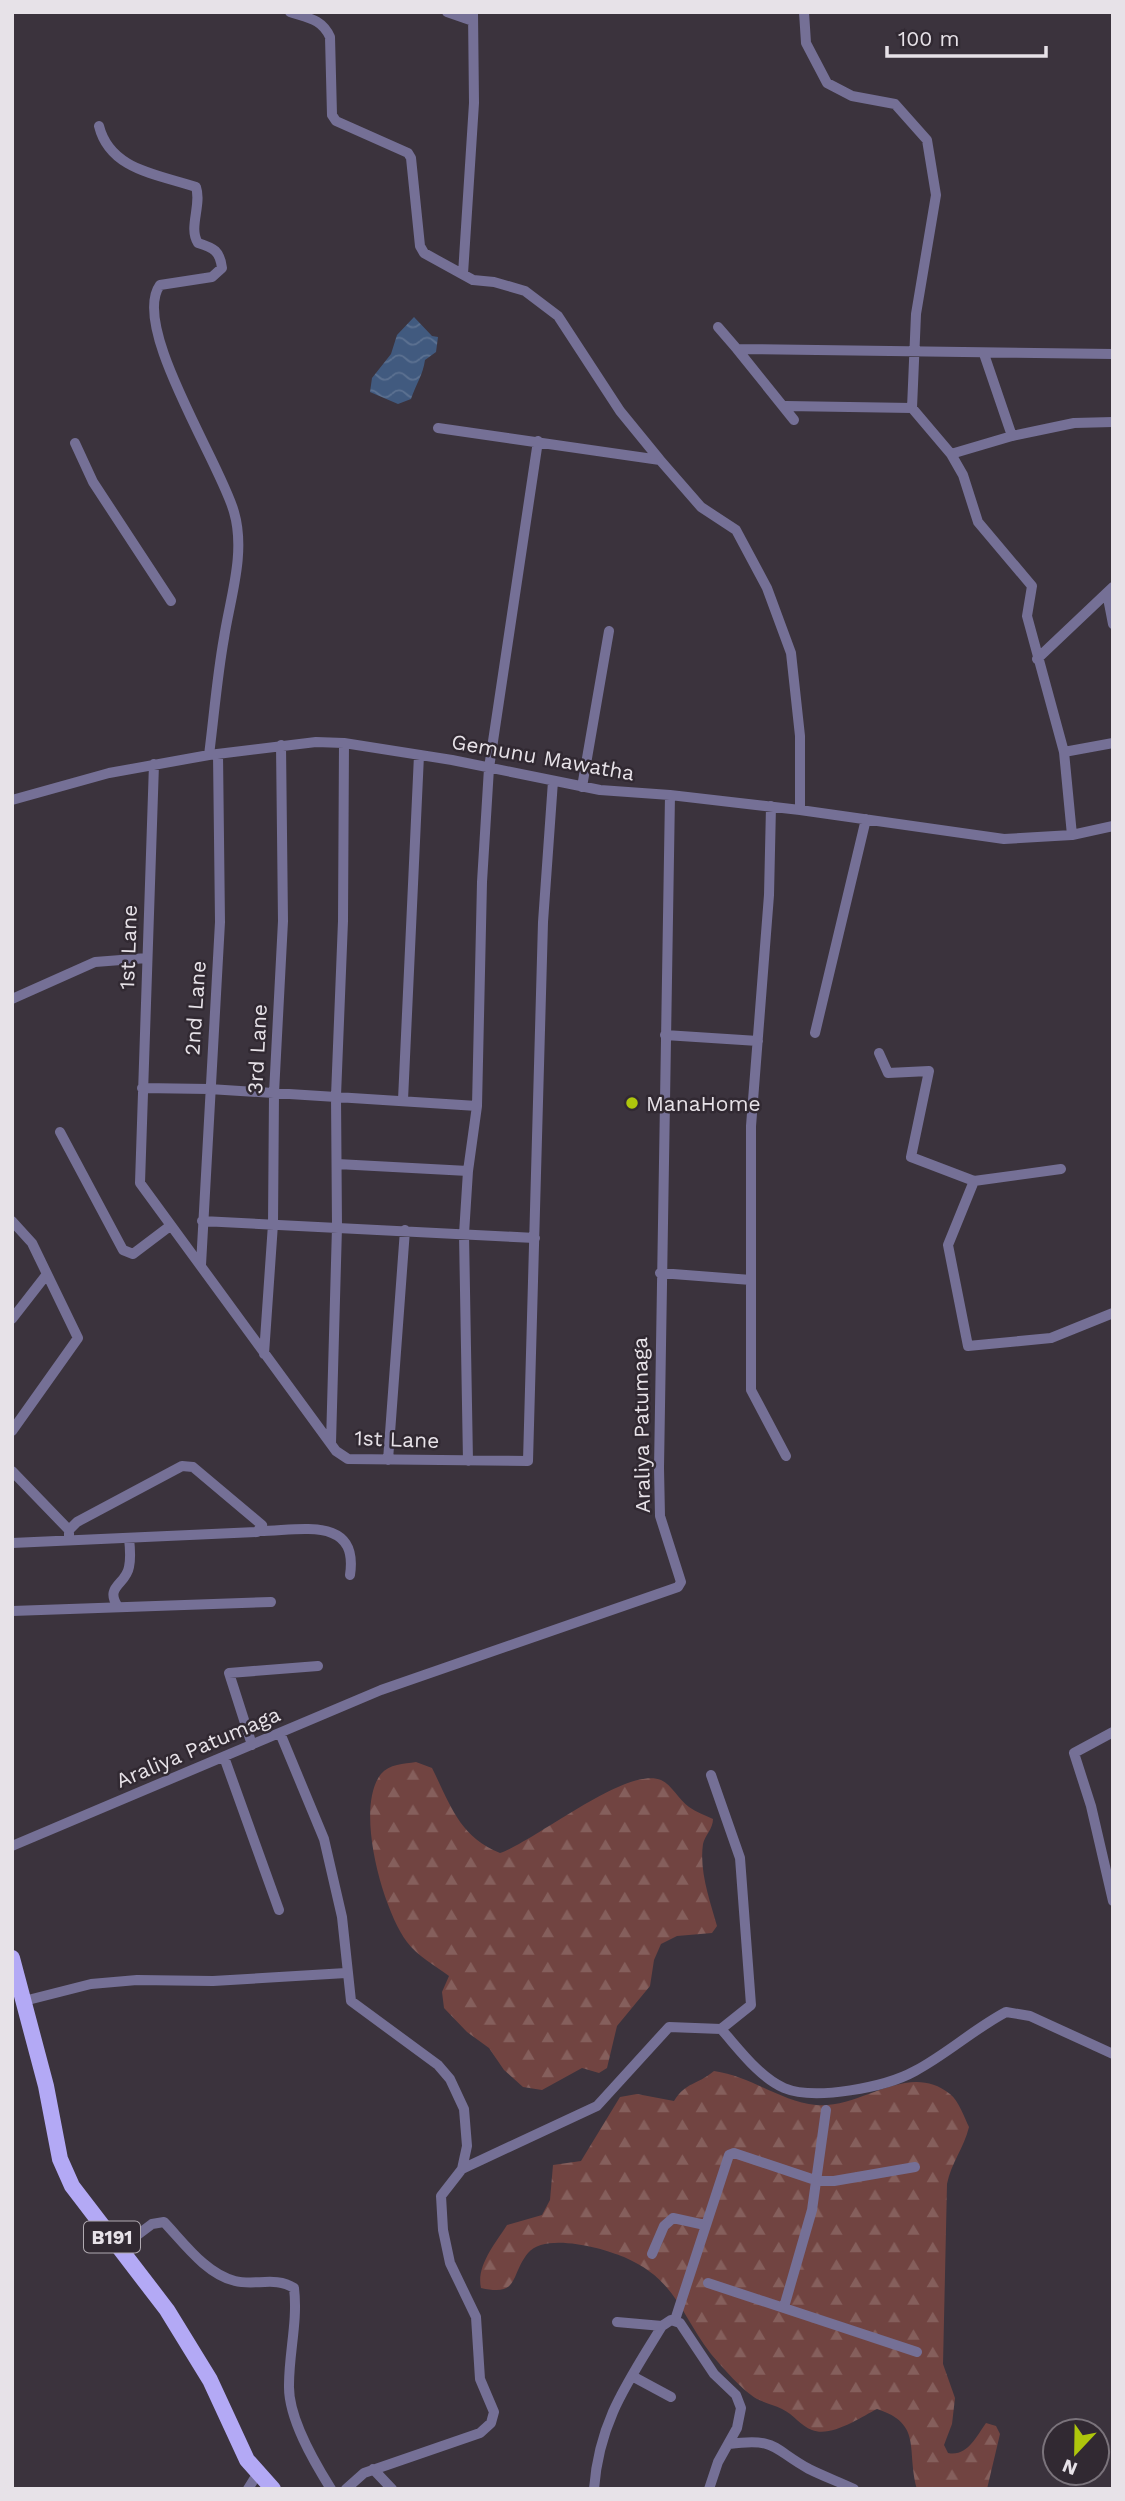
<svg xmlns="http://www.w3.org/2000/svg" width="1125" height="2501" font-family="'Work Sans',sans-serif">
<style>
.forest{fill:url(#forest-firs)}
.water{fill:url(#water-waves)}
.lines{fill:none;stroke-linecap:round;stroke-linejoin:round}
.street{stroke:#757096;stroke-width:10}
.primary{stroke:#b3a9f5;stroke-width:16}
.poi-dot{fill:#aec60c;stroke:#312932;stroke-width:2.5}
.labels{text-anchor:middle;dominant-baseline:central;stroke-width:5;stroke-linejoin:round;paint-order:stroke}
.shield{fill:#312932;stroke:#b0aab1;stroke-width:2}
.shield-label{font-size:19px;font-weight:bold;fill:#e7e2e8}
.street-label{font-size:21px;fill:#e7e2e8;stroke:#312932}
.poi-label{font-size:21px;fill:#e7e2e8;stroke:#312932;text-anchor:start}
</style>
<defs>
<pattern id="forest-firs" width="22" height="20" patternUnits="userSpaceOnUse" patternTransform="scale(1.75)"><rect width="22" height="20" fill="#714441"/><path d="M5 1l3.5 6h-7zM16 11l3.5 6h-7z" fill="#855f5c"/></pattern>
<pattern id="water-waves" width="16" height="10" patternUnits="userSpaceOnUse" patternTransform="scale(1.75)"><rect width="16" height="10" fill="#415a7f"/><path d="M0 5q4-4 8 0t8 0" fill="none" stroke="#5c7191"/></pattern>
</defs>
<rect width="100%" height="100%" fill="#3b333d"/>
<path class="forest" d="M416,1762L432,1768C451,1806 459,1836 500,1853C537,1840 626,1766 661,1780C672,1785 679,1800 689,1807C696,1812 705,1815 713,1819C713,1829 705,1835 703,1844C699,1871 710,1901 717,1926L712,1933L677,1936L661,1944L654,1960L650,1986L617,2026L607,2068L599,2073L582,2068L542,2090L523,2087L504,2070L489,2048L467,2032L444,2008L442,1992L449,1976C436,1966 417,1956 407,1942C383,1910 354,1808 381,1774C389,1764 404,1764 416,1762Z
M714,2071C751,2076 779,2101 816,2105C862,2109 908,2060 950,2094C959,2101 964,2117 969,2127C964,2148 951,2163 947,2184L943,2364L955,2398L952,2424L944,2445L948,2453C967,2457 976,2437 986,2423L996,2426L1000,2434L987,2489H917C906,2449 923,2424 877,2409C861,2417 831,2438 812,2430C801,2426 793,2414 782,2409C774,2405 765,2403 757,2399C742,2390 723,2368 711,2354C680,2314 677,2280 624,2257C603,2248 545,2232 528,2253C510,2275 520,2297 481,2288C476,2266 495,2244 507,2225L542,2215L550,2200L553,2165L581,2161L620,2097L637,2094L674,2101C687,2081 696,2086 714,2071Z"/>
<path class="water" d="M414,317L432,336L438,337L436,352L425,360C423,375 416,384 411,399L398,404L370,392L372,378L391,354L397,335Z"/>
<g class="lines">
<path class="street" d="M290,12C308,18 322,19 330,37L332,115L336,121L408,153L411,158L420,246L424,253L473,280L494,282L525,291L558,316L620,411L660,460L701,507L736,530L767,588L791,653L800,736V810
M447,12L473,21
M804,12L806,43L827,83L852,96L895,104L927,140L936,195L916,314L912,408
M99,126C110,170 157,174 196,187C202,205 188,228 198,243C214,248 220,251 222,268L212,277L160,285C130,326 221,464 234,512C246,553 230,598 224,638C217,677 214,716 209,755
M463,274L474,103L473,12
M718,327L737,349L1113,354
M737,349L794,420
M786,406L912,408L951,454L963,475L978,522L1032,586L1027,616L1064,752
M438,428L660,460
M1012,436L1074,423L1113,422
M75,443L93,482L171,601
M951,454L1012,436L984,354
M1107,593L1113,624
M1037,659L1113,587
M154,764L140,1183L336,1451L348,1459L528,1461L543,922L553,781
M582,787L609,631
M12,800L109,773L209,755L316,742L344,743L452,760L600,790L670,795L800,810L1004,839L1072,835L1113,826
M771,806L769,895L751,1126V1390L786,1456
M1072,835L1064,752L1113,743
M12,999L95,962L147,958
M815,1033L866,819
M665,1035L758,1041
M879,1053L888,1073L929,1071L911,1157L974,1181
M142,1088L209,1089L477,1106
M403,1100L419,755
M60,1132L123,1250L133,1254L170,1226
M337,1164L468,1171
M1061,1169L974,1181L948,1245L968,1346L1051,1338L1113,1313
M12,1221L32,1243L78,1338L12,1431
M202,1221L535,1238
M201,1265L220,922L218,754
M660,1273L751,1280
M12,1319L47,1274
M264,1354L273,1224L274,1093L283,921L281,745
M331,1443L337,1227L336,1096L343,921L344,743
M388,1460L405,1230
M468,1461L464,1234L468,1171L477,1106L482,882L489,768L538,441
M12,1471L69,1530
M260,1531C299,1531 359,1515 350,1575
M12,1543L257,1532L262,1525L193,1467L182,1466L77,1522L69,1530V1540
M118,1607C104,1586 126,1585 129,1567C131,1558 130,1547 129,1538
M12,1611L271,1602
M1113,1732L1074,1753L1091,1806L1113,1901
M280,1733L324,1839L342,1917L351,2001L438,2065L450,2079L464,2109L467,2146L462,2169L441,2196L443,2230L450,2263L476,2317L480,2379L494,2412L491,2423L480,2433L364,2473L346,2489
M252,1745L229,1673L318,1666
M224,1757L279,1910
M711,1775L740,1858L751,2005L721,2029
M12,1846L381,1690L678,1587L681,1582L660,1516L659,1468L670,795
M24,2001L91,1984L137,1980L213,1981L346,1973
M462,2169L597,2106L669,2027L721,2029C739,2049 759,2077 784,2088C815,2101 886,2087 915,2071C947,2054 974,2029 1006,2012L1030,2016L1113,2054
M120,2248L152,2224L164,2222C184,2243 206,2274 235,2281C255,2286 276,2276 294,2288C298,2321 289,2352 289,2385C288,2418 314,2462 331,2489
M652,2254L664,2226L673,2218L705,2225
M708,2283L917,2352
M784,2307L812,2210L826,2110
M675,2320L729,2155L734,2153L818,2181H834L915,2167
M617,2322L662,2326L671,2320L680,2323L714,2374L736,2395L741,2408L737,2428L718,2462L709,2489
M632,2376L671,2397
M729,2444C778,2438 771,2448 809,2469C823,2476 839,2482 854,2489
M373,2469L392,2489
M248,2489L258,2473
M594,2489C599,2421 628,2382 662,2326"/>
<path class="primary" d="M12,1958L46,2086L60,2159L72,2186L167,2310L210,2380L247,2460L273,2489"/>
</g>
<circle class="poi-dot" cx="632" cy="1103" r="7"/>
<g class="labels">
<rect class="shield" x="84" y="2221.5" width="56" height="31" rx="5"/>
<g class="shield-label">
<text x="112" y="2237">B191</text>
</g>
<g class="street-label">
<text transform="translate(543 757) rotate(10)">Gemunu Mawatha</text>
<text transform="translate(128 947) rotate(-88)">1st Lane</text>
<text transform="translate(195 1008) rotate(-86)">2nd Lane</text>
<text transform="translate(257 1049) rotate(-87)">3rd Lane</text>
<text transform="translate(641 1425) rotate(-91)">Araliya Patumaga</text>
<text transform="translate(397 1439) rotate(2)">1st Lane</text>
<text transform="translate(198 1747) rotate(-23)">Araliya Patumaga</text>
</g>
<g class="poi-label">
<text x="646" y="1103">ManaHome</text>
</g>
</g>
<rect width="1125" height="2501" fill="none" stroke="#e7e2e8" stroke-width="28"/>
<g transform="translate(1076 2452) rotate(202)"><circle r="33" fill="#312932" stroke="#7a737b" stroke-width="2"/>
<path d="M0-5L12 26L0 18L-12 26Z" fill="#aec60c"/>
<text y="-10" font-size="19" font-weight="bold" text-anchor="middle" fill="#e7e2e8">N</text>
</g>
<path d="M887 46v10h159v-10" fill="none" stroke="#e7e2e8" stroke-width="3.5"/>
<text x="898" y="46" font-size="21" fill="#e7e2e8" stroke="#312932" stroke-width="5" paint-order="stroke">100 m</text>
</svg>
